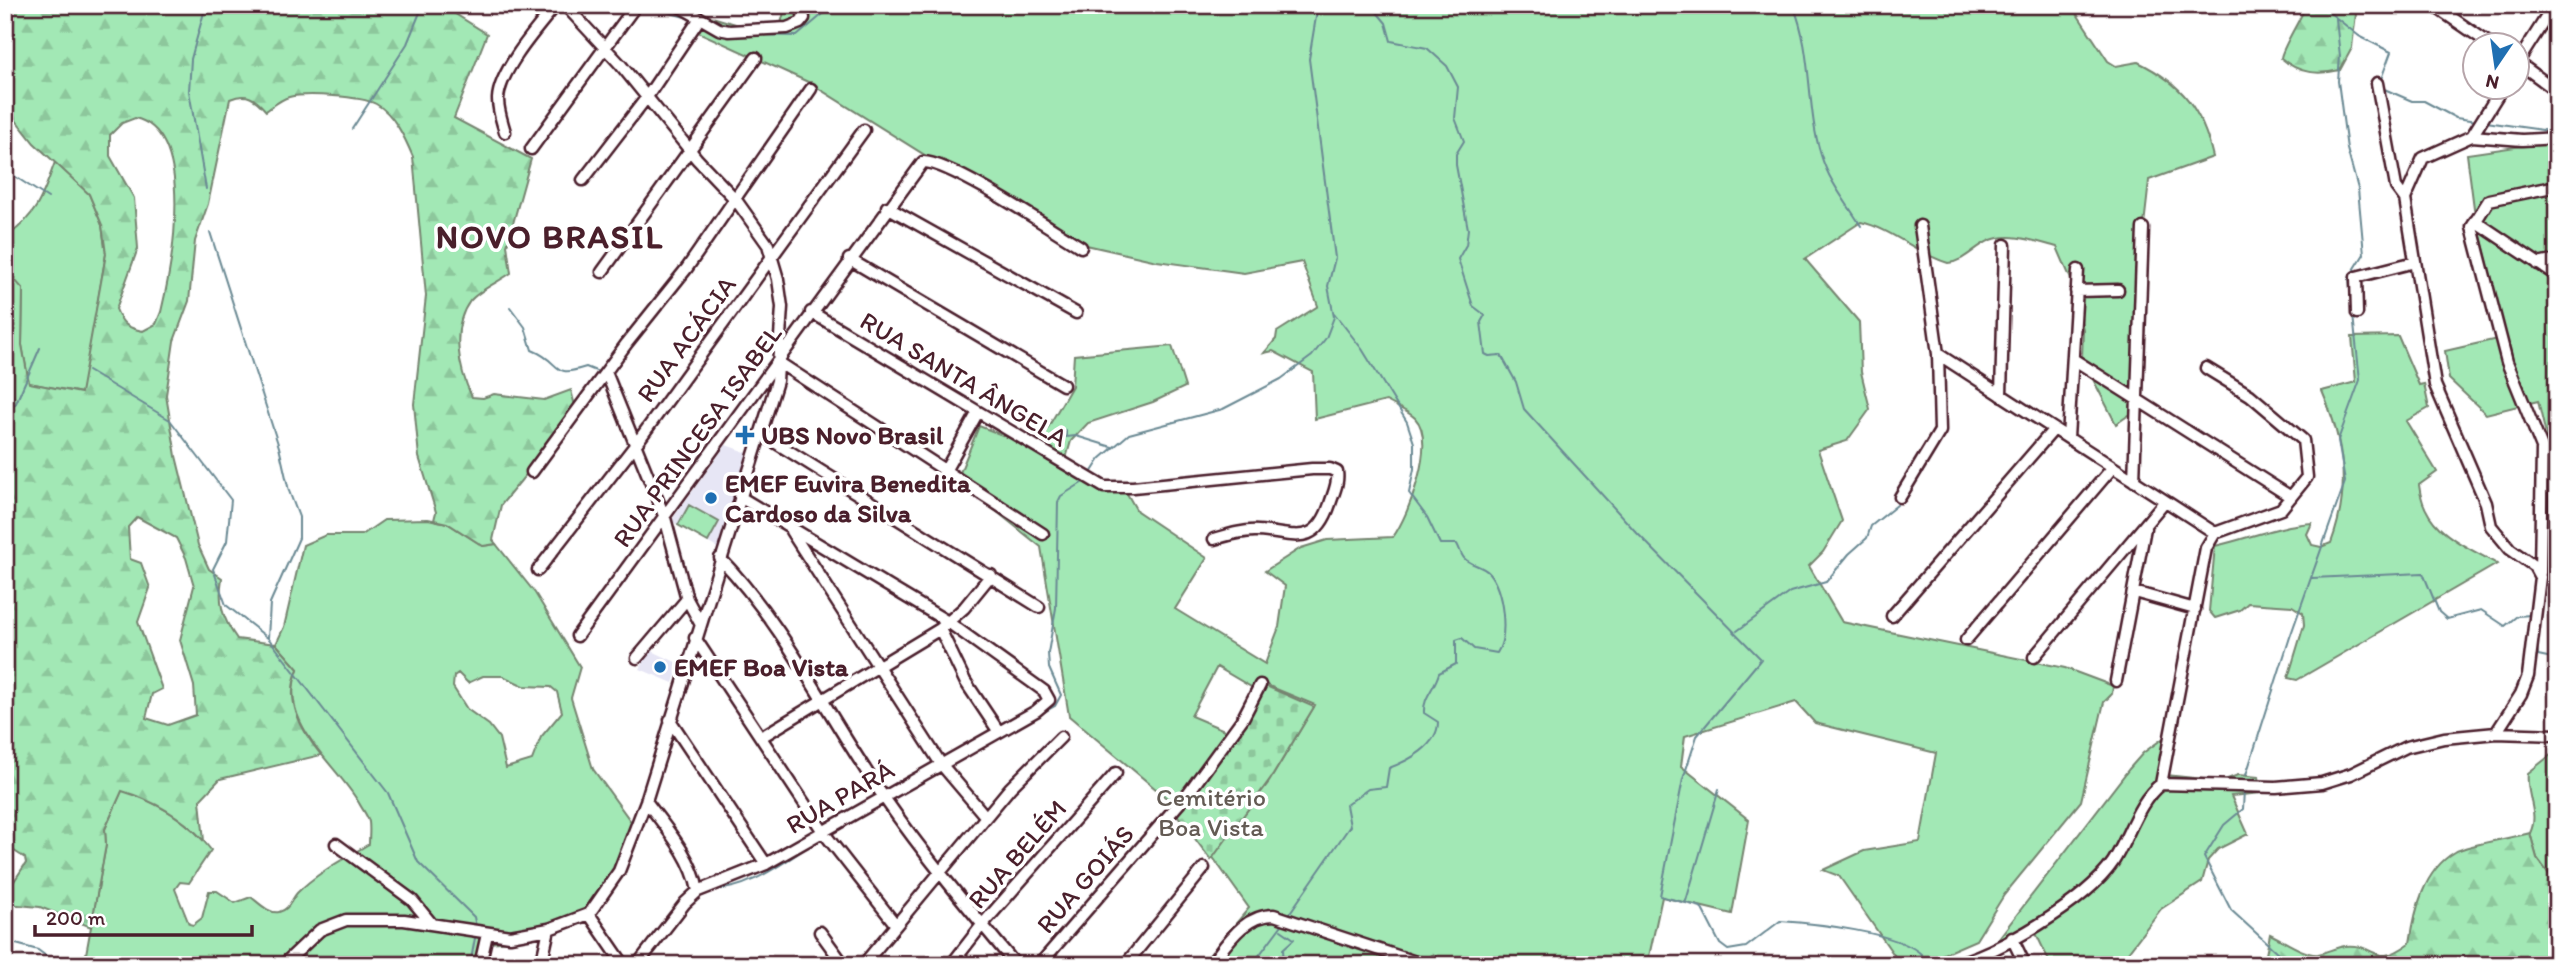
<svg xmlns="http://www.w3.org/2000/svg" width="2562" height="970" font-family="Itim,sans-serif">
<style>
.built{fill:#e7e6f5}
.grass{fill:#a2e8b5;stroke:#768470;stroke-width:2;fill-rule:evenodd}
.forest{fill:url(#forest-firs);stroke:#768470;stroke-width:2;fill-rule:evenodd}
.cemetery{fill:url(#cemetery-stones);stroke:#768470;stroke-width:2}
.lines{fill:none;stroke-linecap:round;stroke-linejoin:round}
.stream{stroke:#6a8993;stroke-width:2}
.minor-casing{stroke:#4a1f2b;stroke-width:15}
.minor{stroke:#fff;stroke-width:10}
.poi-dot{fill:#1f6fb2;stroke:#fff;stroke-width:2.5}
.labels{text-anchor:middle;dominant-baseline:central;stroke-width:7;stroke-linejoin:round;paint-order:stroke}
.street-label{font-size:26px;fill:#4a1f2b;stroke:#fff}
.poi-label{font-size:26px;font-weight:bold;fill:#4a1f2b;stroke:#fff;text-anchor:start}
.park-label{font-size:26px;fill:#645b54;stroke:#fff}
.district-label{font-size:33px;font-weight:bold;letter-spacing:2px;fill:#4a1f2b;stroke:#fff}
</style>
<defs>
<pattern id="forest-firs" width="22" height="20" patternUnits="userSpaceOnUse" patternTransform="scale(1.75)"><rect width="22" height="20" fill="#a2e8b5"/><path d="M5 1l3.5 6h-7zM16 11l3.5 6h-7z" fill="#8dc79c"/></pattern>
<pattern id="cemetery-stones" width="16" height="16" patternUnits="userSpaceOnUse" patternTransform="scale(1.75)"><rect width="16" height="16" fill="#a2e8b5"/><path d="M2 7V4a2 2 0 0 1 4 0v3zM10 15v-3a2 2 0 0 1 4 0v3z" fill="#8dc79c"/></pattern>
</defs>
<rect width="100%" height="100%" fill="#fff"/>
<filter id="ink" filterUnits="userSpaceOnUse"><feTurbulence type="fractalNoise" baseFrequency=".0143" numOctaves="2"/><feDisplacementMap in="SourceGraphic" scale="14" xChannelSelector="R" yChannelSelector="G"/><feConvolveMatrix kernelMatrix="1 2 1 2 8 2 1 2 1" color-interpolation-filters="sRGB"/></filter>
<g filter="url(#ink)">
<path class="built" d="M726,445L748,453L719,549L671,521Z
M650,650L680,664L673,683L640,669Z"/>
<path class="grass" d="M786,5H2071L2108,61L2116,66L2138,62C2183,84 2202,110 2213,157L2149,180C2145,226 2122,374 2139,408L2116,424L2082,358L2083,329L2070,277L2057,247C2037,242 2012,232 1991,240C1975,246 1966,261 1948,263C1917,254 1892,229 1861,222L1805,259L1859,322L1861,372L1870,409L1847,441L1818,450L1842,521L1823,552L1809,566L1842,622L2065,668L2113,686L2112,694L2104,702L2081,801L2004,895L1976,940L1918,965H1901L1839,876L1823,870L1864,851L1920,842L1936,753L1815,723L1796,702L1685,736L1681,766L1749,820L1732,914L1662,897L1648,961L1640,965H1444L1433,954L1422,965H1201L1249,908L1212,856L1269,782L1315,705L1264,684L1258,691L1217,667L1191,716L1229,732L1176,806L1069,716L1041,547L957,480L979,426L1036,448L1072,386L1074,355L1172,346L1185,387L1153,402L1088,423L1071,441L1065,462L1096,483L1125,490L1137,511L1207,558L1175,609L1265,664L1279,627L1285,586L1265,571L1301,548L1327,540L1393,537C1409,515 1437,441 1415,418C1408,411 1395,406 1386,401L1315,419L1313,372L1273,351L1264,353L1276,339L1277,332L1318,306L1302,262L1244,273L1157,261L1086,245L1081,253L808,82L698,32L702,14L739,25L780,27Z
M2557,141V524L2549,532V448L2538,401L2486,414L2449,379L2445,351L2506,337L2474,208L2467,154Z
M55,162L89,194L102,225L106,254L82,393L29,383L22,345L23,289L7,280L8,236C39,212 42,197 55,162Z
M2398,336L2419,385L2424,384L2429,408L2406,421L2437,472L2419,485C2424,531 2461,543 2497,564L2297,680L2288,678L2304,625L2303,613L2292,606L2248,603L2240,610L2215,618L2209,611L2215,546C2247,539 2279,525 2312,523L2307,534L2312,545L2321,547L2331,543C2351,490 2344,442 2322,391L2356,382L2352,337Z
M689,505L719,522L708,542L678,525Z
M428,519L447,523L483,546L496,544L535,593L580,667L571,698L593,769L634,826C621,865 590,918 550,933C528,941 504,941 481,944L476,965H84L106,845L105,829L122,790C155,801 190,821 211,850L189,883L180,882L175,889L189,924L193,925L202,918L209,891H217L235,903L251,897C259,903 269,914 279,912C289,910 291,900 297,893C318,872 344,859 369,844C369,837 370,829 369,822C368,816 362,809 359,803C335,762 276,722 298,669L276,644L284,627L303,545L326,535H362L384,520ZM458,673L468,683L483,676H503L524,686L551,687L557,692L562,712L541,737L532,760L506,768L499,738L489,725L467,709L453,687L454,676Z
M2165,737L2166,775L2222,781L2238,775L2258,777L2261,793L2231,796L2248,834L2218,849L2208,860L2202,882L2161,909L2122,960L2123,965H2051L2033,927L1995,943L2129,769L2143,753Z
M2557,750V885L2537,858L2530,833C2540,813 2525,795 2528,773Z"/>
<path class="forest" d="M5,5H441L487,34L454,118L531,159L507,245L511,273C500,281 479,290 470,301C450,328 459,370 472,397L483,398L494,394L544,400L571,390L575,406L542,455L501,505L493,540L496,544L483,546L447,523L434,520L436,512L419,457L414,404L426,296L413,157C405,138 394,114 376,104C361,96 306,93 289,97C281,99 273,106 266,111C255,98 247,92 230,99L208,204L195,241L189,301L174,341L166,395L176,456L198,545L209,569L222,578C218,603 222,618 237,639L276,644L298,669C284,700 301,730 321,755L220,779L200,800L204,841C183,817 152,800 122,791L105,829L106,845L91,927L40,907L7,904L5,895L26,863L25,858L5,845V279L15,280L23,289L22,345L29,383L81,393L106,254L102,225L89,194L34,143L15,119L5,90ZM135,118C197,133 172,266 161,312L156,324L143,331C127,328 122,324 116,309L138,248L134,198L110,156V135L122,123ZM137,517L176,538L186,558L194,586L180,640L194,686L196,715L168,725L146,718L152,694L162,689L138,622L150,588L141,563L130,559L128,527Z
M2306,5H2357L2352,48L2340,70C2318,75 2299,74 2281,58C2282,48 2301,19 2306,5Z
M2530,833L2537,858L2557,885V965H2264L2270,934C2283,940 2306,956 2318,954C2327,952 2337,947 2345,946C2378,943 2373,970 2410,943C2415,910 2423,871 2455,852C2467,844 2513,838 2530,833Z"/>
<path class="cemetery" d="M1266,686L1314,707L1273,775L1211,860L1175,812L1224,750Z"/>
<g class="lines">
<path class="stream" d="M1371,5L1386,23L1391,41L1427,48L1447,66L1458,87L1455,118L1464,141L1456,154V165L1468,229L1466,245L1458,259L1473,306L1485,315L1481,322L1485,354L1489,356L1501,355L1516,382L1524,409L1636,532L1761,659L1697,736L1683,779L1660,896L1701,907L1720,944L1728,950L1746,947L1780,921C1812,923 1900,932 1922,955
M1793,5C1813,53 1806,107 1821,155C1829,182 1847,203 1861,226
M2320,5L2359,36L2391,52L2381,79
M637,9L667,12L692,19
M2336,19L2340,56L2338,81L2347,149L2358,189L2364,254L2349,278L2352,310
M719,34L797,36L823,14L825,5
M2382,88L2412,101H2424L2456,118L2477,121
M2486,122L2557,132
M352,129L407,44L423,5
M5,170L48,198
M206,189L189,91L191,59L206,5
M210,232L279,447L289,491L299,517V538L270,603L268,638
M510,307L525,327L532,350C564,363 550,379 586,367L601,373
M88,371L170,420L231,500L227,541L213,569L226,605L269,639L388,793L418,862L474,917L476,927
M5,415L16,403L40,348
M1066,430V437L1076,436L1112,447
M1091,473L1100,459L1129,434L1223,409L1281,379L1312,356L1326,338L1334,317L1328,286L1335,258L1309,59L1318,5
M2312,578L2423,573L2439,612L2447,619L2481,610L2505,626L2517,616L2531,615
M1737,631L1790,592L1826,582L1849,554L1867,538L1871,526L1897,505
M2537,644L2538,655L2557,659
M1039,715L1055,706L1061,695L1049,668L1048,653L1056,608L1058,502L1061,496L1085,481
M2246,775L2290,637L2345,482L2338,440L2360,380L2353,315
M2244,789L2243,809L2224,825L2204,857L2231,910L2279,954L2311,965
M833,832L881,805
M712,890C752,890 788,858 821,839
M1686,901L1719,789
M1289,914L1350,826L1346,805L1368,789L1386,787L1389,768C1408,761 1438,746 1438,722L1424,713C1423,697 1434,690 1439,673L1456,664V640L1462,638L1474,649L1497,653C1509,635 1503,590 1489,573C1483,566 1471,565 1465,559C1461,556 1460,549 1457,544H1440L1427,517L1409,493L1414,469V443L1407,422L1362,349L1334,313
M1281,930L1294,939L1283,949L1284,965
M5,941L38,950L58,965
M470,965L475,938
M1252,965L1284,922"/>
<defs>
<path id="minor" d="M677,5L719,29L729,31L787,28L800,23L804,18L801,5
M2433,5L2493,46
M2542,5L2557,15
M2516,61L2557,91
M2516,65L2554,5
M2377,83L2396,187L2405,199
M505,132C502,121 498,111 498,99C499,71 538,27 556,5
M2472,136L2522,140L2557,138
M531,149L636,5
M583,180L647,97L700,18
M887,207L1076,313
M2475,221L2557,276
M849,259L1063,385
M2538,264L2557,260
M602,272L756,58
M2076,291L2118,290
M811,312L1104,487H1133L1312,469H1330L1337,472C1339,483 1333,494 1330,504C1315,549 1292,533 1258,531C1243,530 1228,535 1214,539
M2357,313L2356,277L2415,262
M1938,354L2215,533
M2073,359L2291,497
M778,362L1043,534
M606,372L665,518L687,599L700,623
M2001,395L2005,245
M760,433L1039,607
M2068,438L2078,270
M945,471L978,412
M532,472L627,343L687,268L811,89
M2134,481L2143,228
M1900,497L1940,431L1938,354L1920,226
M791,531L941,764L986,817
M720,558C787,628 828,717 883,796C924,855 970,910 1016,965
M538,570L636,444L864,130
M2540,573L2542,448L2507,362L2472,227L2489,200L2557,186
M2134,592L2195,609
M1892,616L2054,429
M940,629L965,681L999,732
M577,636L923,162C950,161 1053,230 1081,247
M695,638L824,833L896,925
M1966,640L2113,467
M2034,657L2165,501
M637,658L687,599
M2116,681L2145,528
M670,720L766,864
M2496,733L2521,694L2528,676L2540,577L2534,566L2510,549L2491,526L2486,503L2435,385L2405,199L2423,158L2472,136L2502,88
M763,736L940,629L964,608L991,575
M2161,784L2206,548L2215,533L2281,509L2307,477L2303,440L2250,395L2206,368
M646,801C666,828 692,857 698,891
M336,844L412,900L431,923
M589,914L624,965
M820,932L844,965
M2012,938L2025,965
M283,965L320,930L346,920H404L510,936L549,929L589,914L619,871L646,801L777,381L782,307L778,279L768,245L736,200L697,159L620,64L565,5
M480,965L487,934
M541,965L549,929
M637,965L685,903L698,891L766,864L1036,711L1049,700L1044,691L948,622L740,497
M863,965L1010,788L1061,737
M951,965L982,925L1116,773
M1039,965L1189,792L1243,718L1260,685
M1125,965L1204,868
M1210,965C1227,944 1243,915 1274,915L1425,965
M1950,965C1995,956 2087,901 2113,862C2128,839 2138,801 2161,784L2276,787L2322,783L2351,774L2406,747L2444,738L2496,733L2557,735"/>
</defs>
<use href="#minor" class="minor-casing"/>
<use href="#minor" class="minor"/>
</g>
</g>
<g class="poi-dot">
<path d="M741.5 424.5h7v7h7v7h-7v7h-7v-7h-7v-7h7z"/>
<circle cx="711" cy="498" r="7"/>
<circle cx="660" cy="667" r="7"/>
</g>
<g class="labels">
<g class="street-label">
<text transform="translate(686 339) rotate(-54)">RUA ACÁCIA</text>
<text transform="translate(964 379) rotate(31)">RUA SANTA ÂNGELA</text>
<text transform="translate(697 436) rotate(-54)">RUA PRINCESA ISABEL</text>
<text transform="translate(840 797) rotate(-30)">RUA PARÁ</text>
<text transform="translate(1017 854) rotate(-49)">RUA BELÉM</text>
<text transform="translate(1085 879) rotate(-49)">RUA GOIÁS</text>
</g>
<g class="poi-label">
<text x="761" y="435">UBS Novo Brasil</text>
<text x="725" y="483">EMEF Euvira Benedita<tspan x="725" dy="30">Cardoso da Silva</tspan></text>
<text x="674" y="667">EMEF Boa Vista</text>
</g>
<g class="park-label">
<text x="1211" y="797">Cemitério<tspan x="1211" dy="30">Boa Vista</tspan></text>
</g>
<g class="district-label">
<text x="550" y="236">NOVO BRASIL</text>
</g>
</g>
<rect width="2562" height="970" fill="none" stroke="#fff" stroke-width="28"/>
<rect x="14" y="14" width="2534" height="942" fill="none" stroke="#4a1f2b" stroke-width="2.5" filter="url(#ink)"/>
<g transform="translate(2496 66) rotate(193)"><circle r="33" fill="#ffffff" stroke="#b7a5aa" stroke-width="2"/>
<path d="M0-5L12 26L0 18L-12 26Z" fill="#1f6fb2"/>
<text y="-10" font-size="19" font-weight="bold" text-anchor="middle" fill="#4a1f2b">N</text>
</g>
<path d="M35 925v10h217v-10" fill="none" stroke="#4a1f2b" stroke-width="3.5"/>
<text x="46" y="925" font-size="21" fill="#4a1f2b" stroke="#ffffff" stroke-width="5" paint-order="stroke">200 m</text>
</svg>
